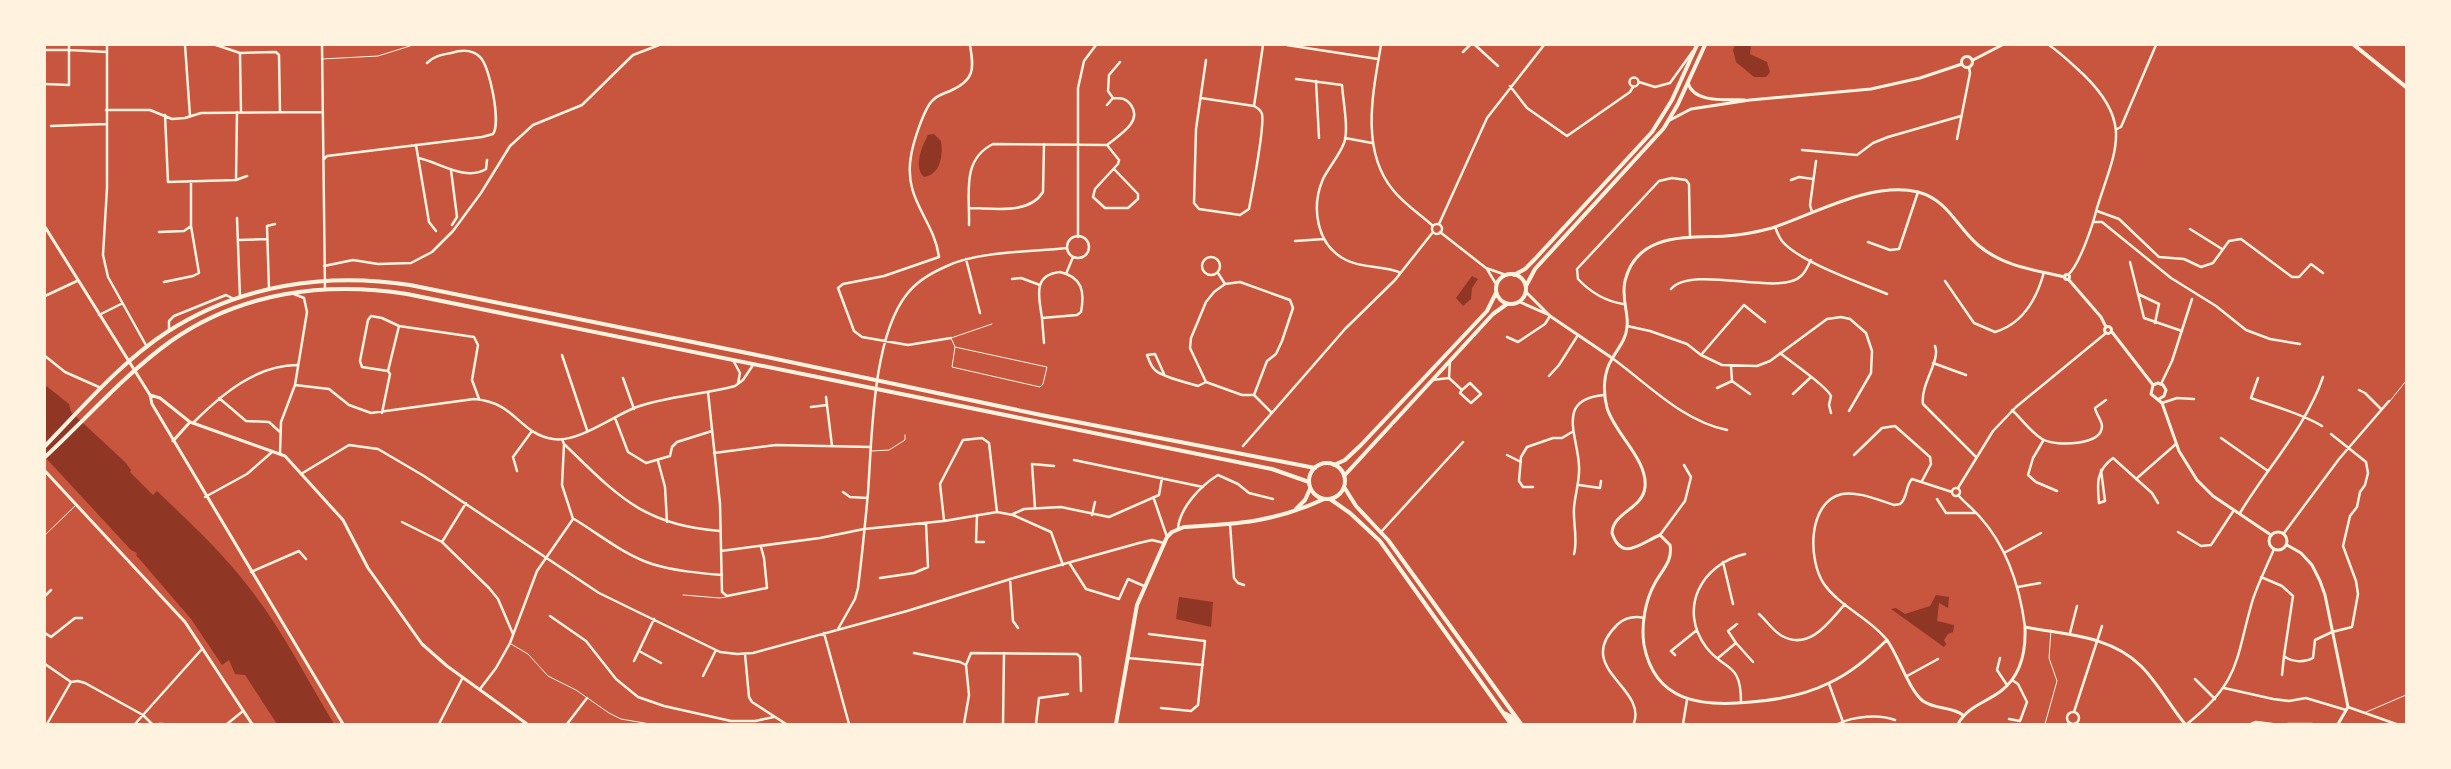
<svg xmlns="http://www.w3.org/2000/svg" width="2451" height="769" font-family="Poppins,sans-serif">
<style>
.water{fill:#8f3625}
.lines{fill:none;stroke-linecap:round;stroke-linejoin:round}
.service{stroke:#fff3e0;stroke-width:1}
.minor{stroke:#fff3e0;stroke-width:2.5}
.tertiary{stroke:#fff3e0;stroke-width:3}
.secondary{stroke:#fff3e0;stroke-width:4}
.primary{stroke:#fff3e0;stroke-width:4}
</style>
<rect width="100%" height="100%" fill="#c8553d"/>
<path class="water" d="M1735,45H1751L1750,54L1767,62L1770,72L1766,77H1754L1736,62L1733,50Z
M934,134L941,141C943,155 941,174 924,177C913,167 922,146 928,135Z
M1472,276L1478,279L1472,288L1471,299L1463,306L1456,298Z
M45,385L69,404L71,412L125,462L131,470L130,472L153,495L157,491C188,521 221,551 247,585C281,627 306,678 334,724H277L245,675L235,674L229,660L222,665L191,619L136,555L137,553L131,550L45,457Z
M1936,595L1949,597L1948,608L1939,603L1937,621L1954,625L1953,632L1948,634L1944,640L1946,644L1944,647L1891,609L1896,608L1905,614L1930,606Z
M1179,597L1213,602L1211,627L1176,619Z"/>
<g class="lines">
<path class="service" d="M322,59L378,56L413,45
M955,347L1047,367L1043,384L1040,387L952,367L955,347L951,338L992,324
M2390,401L2406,381
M872,451L889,450L905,440V435
M45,535L75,506
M683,595L720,598L726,597
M511,644L528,654L548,676L576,690L609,713L621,719L650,724
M2364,713L2406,695
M2045,724L2057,681L2049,658L2051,630"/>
<path class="minor" d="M107,45V188L103,255L108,277L147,347
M185,45L190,116
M216,45L240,53L276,52L279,55L280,112
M322,45L325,288
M1287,45L1378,59
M1381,45C1373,92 1360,150 1393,190C1404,204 1420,214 1433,226
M1475,45L1498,66
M2049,45C2062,54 2073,65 2084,75C2134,124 2115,150 2097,208C2093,224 2080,264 2068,275
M45,50H69V45
M1463,52L1470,45
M240,54L241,112
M1206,60L1196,129L1194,203L1199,209L1240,215L1249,209C1252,192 1265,127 1262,114C1261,110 1258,108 1254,106L1263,45
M1629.5 82a4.5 4.5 0 1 1 9 0a4.5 4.5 0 1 1-9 0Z
M1296,79L1342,85C1343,100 1349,130 1344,143C1339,156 1329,167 1323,179C1311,207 1316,245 1346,260C1363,269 1384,265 1401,273
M1316,81L1319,138
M1639,82L1655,87L1670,83L1693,51
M45,84L69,85V50L107,52
M1510,86L1527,108L1567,136L1630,92L1633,87
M1201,98L1254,106
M1107,105L1113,98L1108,91L1109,75L1120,62
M106,110H150L172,119L185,118L201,113L322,112
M165,115L168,182L236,180L247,176
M51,126L106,124
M2117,129L2121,127L2156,45
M1345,138L1372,143
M1957,139L1970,73L1969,67
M416,145L429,222L436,231
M1107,145L1119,160L1118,164L1095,189L1093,197L1105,208H1128L1138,199V194L1114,169
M1802,150L1857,155L1873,143L1888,137L1961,116
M418,158C437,161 465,182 486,169L487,160
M324,159L327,156L482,137L493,134C501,123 490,66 480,57C472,49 461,50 451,53C441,55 434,56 427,63
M451,170L457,217L452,225
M236,180L237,112
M1791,180L1799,177L1813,179
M970,208C993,208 1029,215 1043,192L1044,144
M2097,211L2119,219L2159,257L2184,259L2201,267L2213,263L2229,241L2241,239L2292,277H2299L2311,264L2323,273
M1812,212L1810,205L1816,161
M237,218L240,297
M2093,222H2102L2171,278L2216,306L2246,330L2270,339L2300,344
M1439,224L1487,118L1544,45
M1432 229a5 5 0 1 1 10 0a5 5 0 1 1-10 0Z
M969,225C970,194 961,160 993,144L1107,145C1119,135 1143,122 1131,105C1126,98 1121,98 1113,98
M1775,227C1777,232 1779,237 1782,241C1799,262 1861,283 1887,294
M2190,229L2222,249
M159,232L184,231L191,226V181
M1440,232L1486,268L1506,275
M1067 247a11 11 0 1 1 22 0a11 11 0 1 1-22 0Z
M1078,237V88L1084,61L1096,45
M238,240L267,239
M1295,241L1324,239
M1868,242L1890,250L1899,249L1918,192
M1202 266a9 9 0 1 1 18 0a9 9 0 1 1-18 0Z
M966,259L980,313
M2130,262L2144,318L2182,331
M324,266L353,260L378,264L411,263L432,252L453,231L481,193L510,146L533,125L582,105L633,55L659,45
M1487,269L1496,284
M1060,272C1082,277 1085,291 1081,312L1077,315L1042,318C1039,297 1032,275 1060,272Z
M1218,273L1225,284
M1066,274L1073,257
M1012,279L1021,278L1040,285
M1945,281L1974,323L1995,332C2023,324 2037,298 2044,272
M164,282L193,276L199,273L191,226
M269,289L267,226L275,224
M1671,289C1693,264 1780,297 1801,276C1806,272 1808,265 1811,260
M2138,294L2159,304L2155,323
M45,296L77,281
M1623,304C1605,301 1591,293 1578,279L1577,269L1659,181L1672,178L1686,180L1689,184L1690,237
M99,315L121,304
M1042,318L1044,343
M1627,326L1650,331L1687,344L1701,355L1722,365L1757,366L1770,361L1827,319L1841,317L1850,319L1866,333L1872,351L1871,373L1849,411
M169,331V321L174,316L226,295L234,299
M1507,337L1518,342L1545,324L1550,316
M951,338L908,345L862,337L854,331L838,288L843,284L884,276L939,257C934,219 903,200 911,156C913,143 924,108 933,100C938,95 945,93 950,91C975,80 974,69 970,45
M1935,346C1941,360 1920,385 1923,404L1976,457
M1780,353C1791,362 1827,386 1831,396L1829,405L1831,413
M562,355L587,430
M1701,355L1744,305L1765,322
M45,356L65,372L101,388
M1612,358C1648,384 1682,421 1727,430
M733,360L740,373L738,383
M1933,363L1966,375
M1731,366L1732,381L1750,394
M388,371L362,367L360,361L368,320L371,316L382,318L399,326
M1164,374L1155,354L1147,355C1149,360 1151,367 1155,370C1162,377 1188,383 1198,386L1206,382
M1549,376L1559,365L1578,335
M623,378L634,409
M1449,378L1450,360
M2258,378L2251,398C2275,407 2301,413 2322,426
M1432,380L1449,378L1462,390L1460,393L1471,403L1481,394L1470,383L1462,390
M2161,384L2172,361L2192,299
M295,385L329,389L349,405L371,413L474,399C516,402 519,434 553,439C577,443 612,417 634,408C666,396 702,395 735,386L743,380L753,365
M1717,388L1732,381
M2359,390L2365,393L2381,409
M708,392L720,504L722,592L727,596L767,588L764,558L761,547
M1793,394L1810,378
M1254,395L1267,361L1276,354L1282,341L1293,308L1290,300L1240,282L1225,284L1214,292L1206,302L1191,338L1190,348L1206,382L1242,395H1254L1272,413
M826,397L832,446
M219,398L246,421L269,422L280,432
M2162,403L2177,398L2194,399
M811,407L827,405
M2012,410C2021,418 2034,436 2044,440C2056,446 2102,446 2102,426C2102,421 2096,414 2095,408L2106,400
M382,413L390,374L388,371L399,326L474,337L478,345L472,380L479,399
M615,418L628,452L646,463L670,456L672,447L677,442L712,431
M193,423C221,395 256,365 297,365
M2221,438L2268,471
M562,439L564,444C617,495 642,525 720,531
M2043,441L2033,458L2028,475L2036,482L2057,491
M1243,446L1345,329L1395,280L1433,232
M714,453L776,445L871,447
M280,454L281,422L295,385L307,312L304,298L294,294
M1507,455L1521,462
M1854,455L1882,428L1895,426L1930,457L1931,464L1922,481
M1074,460L1203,487
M658,461L665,487L667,522
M2101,470L2105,501L2099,503C2097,483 2096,471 2113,458L2152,493L2158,503
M517,471L513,457L532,431
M301,474L349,445L378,449L424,476L599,593L720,652L737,654L753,653L907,611L1017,577L1139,543L1152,540L1164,543
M2136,479L2176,444
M1579,485L1600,488L1601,481
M1533,487H1523L1519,481L1521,457L1527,447L1553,438H1562L1572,432
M1958,488L1993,431L2016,407L2106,333
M1952 492a4 4 0 1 1 8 0a4 4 0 1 1-8 0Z
M843,492L850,497L867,498
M1958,495C1965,503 1973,509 1980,517C2007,547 2020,588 2025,627
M205,497L247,474L272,452
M1154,499L1167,537
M1937,499L1946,513H1976
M1035,508L1032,464L1054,466
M2240,513C2267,468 2306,427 2323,377
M1013,514L1024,509L1061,507L1109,517L1159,495L1162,478
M977,515L976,542H984
M1092,515L1095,502
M574,519C599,534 624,555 652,564C675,571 698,573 722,575
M944,520L940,484L963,440L982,438L989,443L997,512
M402,522L442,542L489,588L498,599L513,634
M1230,524L1234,578L1238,583L1244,585
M1178,528C1180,508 1200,486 1218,475L1238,484L1249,493L1273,499
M1381,532L1463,442
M2178,532L2201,546L2211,545L2234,510
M2284,533L2339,459L2389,401
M1660,535L1685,501L1691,477L1684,465
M442,542L466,503
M721,551L820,538L864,529L944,521L997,512L1013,515L1051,532L1063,565
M2004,553L2041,533
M1574,554C1578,540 1573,523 1574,508C1575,494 1580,481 1579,466C1578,436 1555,399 1604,395
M1723,562L1733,604
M1070,564L1086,589L1119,599L1128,579L1144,586
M251,572L299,551L306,559
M2261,577L2282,586L2293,596L2284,656C2291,662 2304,663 2313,658L2315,640L2332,632L2352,627L2358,594L2356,581L2343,546L2350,516L2357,507L2360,492L2365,485L2368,473L2366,462L2331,434
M880,578L914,573L928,567L926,523
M1010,579L1013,621L1018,628
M2018,587L2040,583
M45,596L51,590
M1759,614C1767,621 1773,631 1782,636C1810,651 1829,622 1845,604
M550,616L586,641L616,679L638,697L664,706L731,721H755L774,717
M838,629L855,599L858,588C862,556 865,525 868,493C872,438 872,338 907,294C917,281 933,272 947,266C979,251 1032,252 1067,248
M45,633L51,637L75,618H82
M824,633L849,724
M2070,633L2077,606
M1149,634L1205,641L1198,705L1191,711L1161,708
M1887,640C1870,618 1840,607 1824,584C1808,561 1807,502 1842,494C1858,491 1878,500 1894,505L1900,504C1908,498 1905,486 1912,479L1952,492
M1736,643L1728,631L1737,624
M639,651L661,663
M914,653L960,662L966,665
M745,654L749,697L752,702L786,724
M1675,655L1671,651L1697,630
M1128,658L1203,665
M1718,658L1736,643L1753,662
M2000,658L1997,670L2007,685
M634,661L654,619
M45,664L71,682L78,681L85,683L143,715L152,724
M2282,675L2284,656
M703,676L716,650
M1907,676L1938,659
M2195,679L2215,699
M1829,684L1843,722
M2224,688L2273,699L2289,701L2306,698L2346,710
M480,689L496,668L510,643L537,571L573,519L562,485L564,444
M1741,702C1741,661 1725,672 1706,647C1678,609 1701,564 1745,554
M2348,707L2396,724
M2067 718a6 6 0 1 1 12 0a6 6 0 1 1-12 0Z
M2074,712L2102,626
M2009,719L2020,721L2027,702L2018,684L2012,680
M1634,723C1647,687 1572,668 1618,624C1625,618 1635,616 1644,618
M47,724L71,682
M135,724L202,649
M159,724H163
M227,724L243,711
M439,724L463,677
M567,724L587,698
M964,724L969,695L966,665L971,653L1077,654L1080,657L1081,691
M1003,724L1004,653
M1036,724L1039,698L1068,694
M1683,724L1687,700
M1838,724C1854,716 1879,714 1895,720
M2187,724C2242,680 2235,659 2253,599C2259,581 2267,566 2274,549
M2251,724L2256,722L2272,724
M2288,724H2312"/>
<path class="tertiary" d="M1961.5 62a5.5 5.5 0 1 1 11 0a5.5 5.5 0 1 1-11 0Z
M1973,60L2002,45
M1688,83C1694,104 1728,99 1745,100
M1670,120L1691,109L1750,100L1871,89L1920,78L1962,64
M45,227L150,395L152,404L343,724
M2064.5 277a2.5 2.5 0 1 1 5 0a2.5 2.5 0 1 1-5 0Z
M2069,280L2101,317L2106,327
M1526,292L1550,316L1612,358
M1520,302L1547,314
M2104.5 330a3.5 3.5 0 1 1 7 0a3.5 3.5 0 1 1-7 0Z
M2112,332L2153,385
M150,395L160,398L190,422L285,456L343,520L368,568L422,644L447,666L527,724
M2159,399L2164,396L2166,390L2163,385L2158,383L2153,385L2151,394L2162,403L2179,451L2197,480L2213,496L2271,535
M173,441L190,422
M45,471L185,622L252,724
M2269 541a9 9 0 1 1 18 0a9 9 0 1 1-18 0Z
M2287,545L2301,553L2312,565L2320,581L2325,595L2348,707L2338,724
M1963,715C1951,706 1936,710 1923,701C1909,690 1899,657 1887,640C1869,657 1851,673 1829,683C1805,695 1777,700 1751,702C1703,707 1655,703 1644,645C1641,625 1645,601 1655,583C1662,570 1673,561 1670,545L1660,535C1642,542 1622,563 1612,533C1613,512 1643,509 1645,487C1648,460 1615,434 1607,408C1603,392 1603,373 1612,359C1618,348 1626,340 1627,327C1629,313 1621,299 1625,281C1637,232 1687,238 1726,236C1742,235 1757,232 1772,228C1815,214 1871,181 1918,192C1948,200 1956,226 1978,245C2002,266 2034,270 2065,277
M1958,724C1968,706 1985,703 2001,691C2021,676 2026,651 2025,627C2065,635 2110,635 2141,666C2158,683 2170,706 2185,724"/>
<path class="secondary" d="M2354,45L2406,87
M1296,509L1305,500L1310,489
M1116,724L1137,605L1167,537L1172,532L1184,527C1237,524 1275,522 1324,499"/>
<path class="primary" d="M1496 289a15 15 0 1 1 30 0a15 15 0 1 1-30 0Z
M1514,275L1525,269L1535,259L1652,132L1672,100L1697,45
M1526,286L1535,269L1664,128L1678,104L1705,45
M45,446C83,407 121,362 167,332C240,285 325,272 410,285L757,355L1041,415L1315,468
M45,457C86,419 125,374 171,341C241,292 325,281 407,294L1272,469L1309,482
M1309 481a18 18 0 1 1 36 0a18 18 0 1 1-36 0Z
M1334,465L1345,460L1361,445L1487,311L1496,293
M1344,476L1493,314L1507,304
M1344,487L1356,506L1388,540L1521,724
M1330,499L1350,513L1380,541L1511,724
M1504,713L1510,716L1516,724"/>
</g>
<rect width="2451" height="769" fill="none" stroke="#fff3e0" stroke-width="92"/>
</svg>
